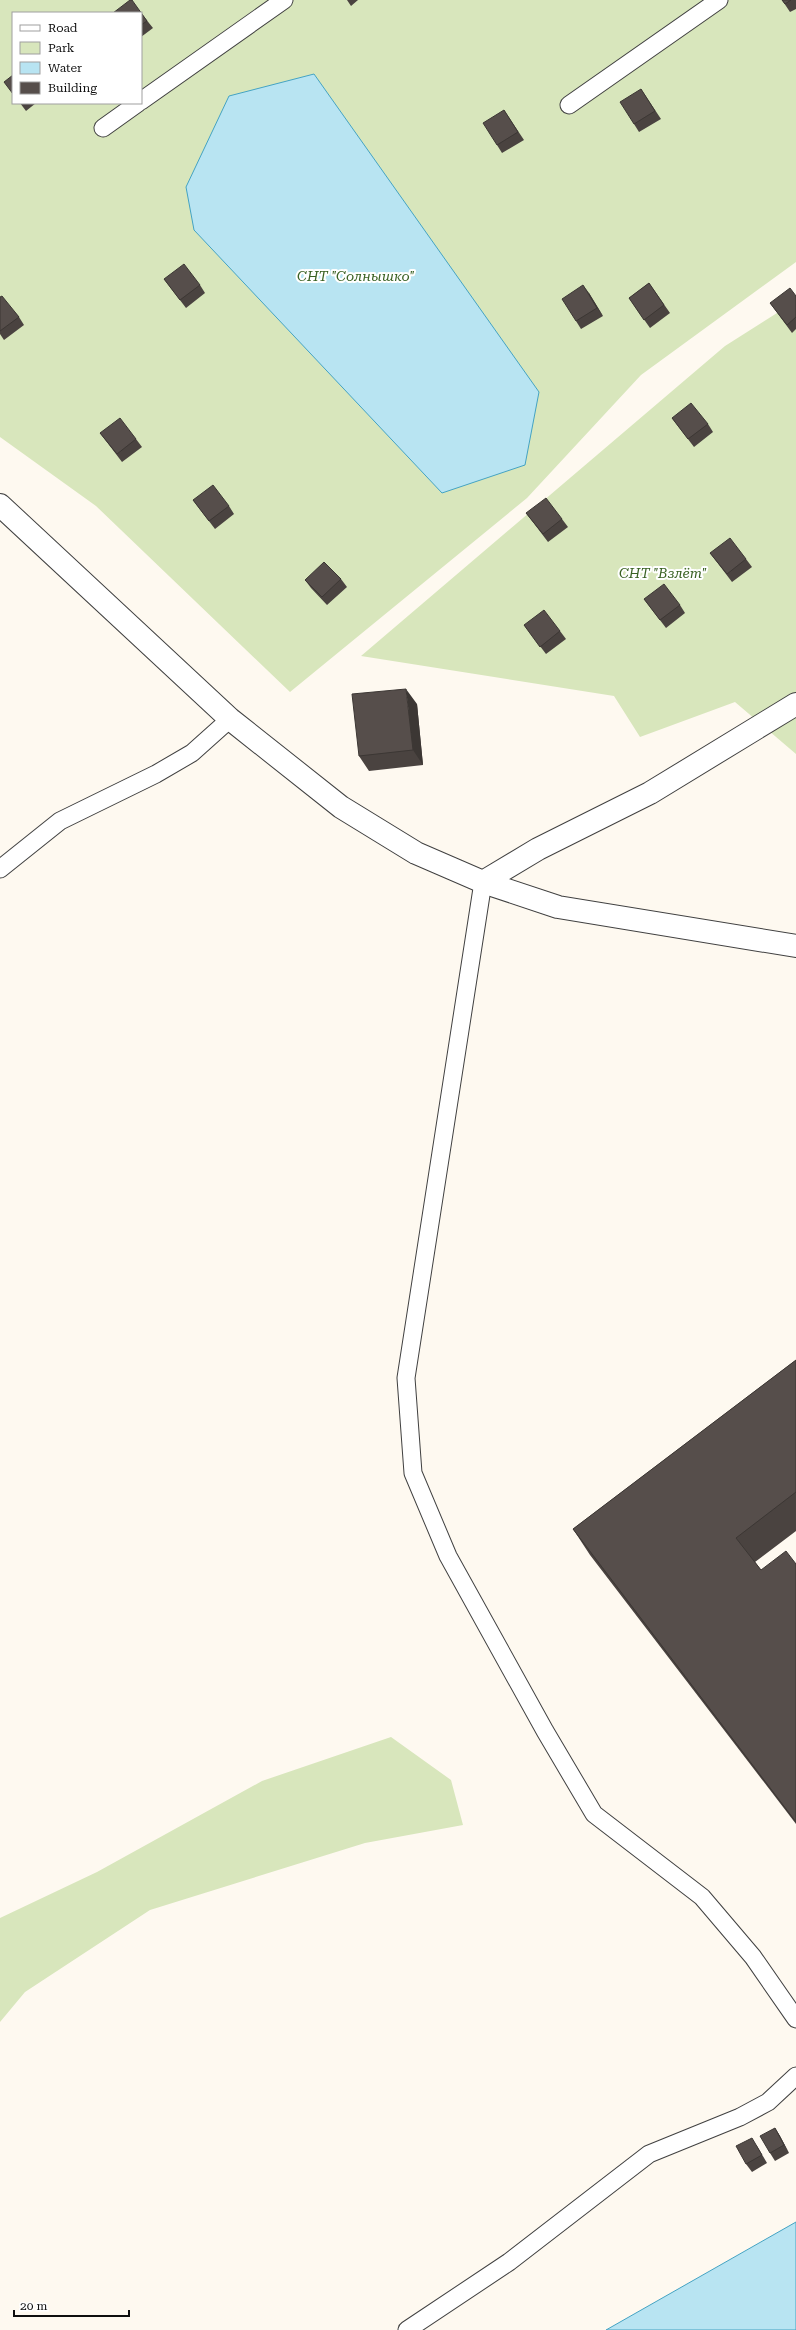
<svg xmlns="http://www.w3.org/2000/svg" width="796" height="2330" font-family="'Roboto Serif',serif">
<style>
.green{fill:#d8e6bc;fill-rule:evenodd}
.water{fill:#b8e4f2;stroke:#44a3c3}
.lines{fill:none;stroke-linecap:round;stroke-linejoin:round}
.service-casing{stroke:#414141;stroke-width:19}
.minor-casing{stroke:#414141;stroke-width:24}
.service{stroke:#fff;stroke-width:17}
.minor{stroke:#fff;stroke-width:22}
.wall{fill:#4a4340}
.shaded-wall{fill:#3c3734}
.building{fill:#564e4b;stroke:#3c3734}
.labels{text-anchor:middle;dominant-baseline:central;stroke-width:4;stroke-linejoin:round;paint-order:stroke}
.park-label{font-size:14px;font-style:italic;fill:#396123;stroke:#fff}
</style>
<rect width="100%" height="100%" fill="#fef9f0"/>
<path class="green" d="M0,0H796V262L641,375L527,498L290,692L96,506L0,437ZM13,13H141V103H13Z
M796,301V754L735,702L640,737L614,696L361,656L725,346Z
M391,1737L451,1780L463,1825L365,1843L150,1910L25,1992L0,2022V1918L97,1872L262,1781Z"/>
<path class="water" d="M314,74L539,392L525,465L442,493L194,230L186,187L229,96Z
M796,2222V2330H606Z"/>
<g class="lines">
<defs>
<path id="service" d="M141,101L284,0
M569,105L719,0
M103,128L138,103
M0,869L60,821L156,774L192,753L230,719
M483,882L406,1378L413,1473L448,1556L545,1731L594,1814L702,1897L753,1957L796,2019
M407,2330L509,2262L649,2154L740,2117L768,2102L796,2076"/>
<path id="minor" d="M0,505L230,719L341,807L416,853L483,882L558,907L796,946
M483,882L538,849L650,793L796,704"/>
</defs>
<use href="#service" class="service-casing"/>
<use href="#minor" class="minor-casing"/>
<use href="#service" class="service"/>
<use href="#minor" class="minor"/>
</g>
<path class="wall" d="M347,0H358L351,6Z
M782,0H796V9L790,12Z
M141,13L153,28L141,37Z
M641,89L661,119L639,132L634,124Z
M20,103H36L26,111Z
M504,110L524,140L502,153L497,145Z
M164,279L200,285L205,293L186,308Z
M649,283L670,313L650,328L629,298Z
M589,293L603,316L581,329L576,321Z
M796,296V329L792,333L770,303Z
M0,297L19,317L24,325L4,340L0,334Z
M672,418L708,424L713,432L694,447Z
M100,433L136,439L142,447L122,462Z
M193,500L229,506L234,514L215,529Z
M526,513L562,519L568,527L548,542Z
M710,553L746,559L752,567L732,582Z
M341,579L347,587L327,605L311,588L305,580Z
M644,599L680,605L685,613L666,628Z
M524,625L560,631L566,639L546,654Z
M417,704L423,765L369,771L359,756Z
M796,1360V1531L755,1562L761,1570L796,1564V1824L590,1555L573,1529Z
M775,2128L780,2136L789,2153L775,2161L770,2153Z
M757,2146L767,2163L752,2172L746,2164Z"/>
<path class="shaded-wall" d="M583,285L589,293L603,316L597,308Z
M406,689L417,704L423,765L413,750Z
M775,2128L780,2136L789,2153L784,2145Z"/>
<path class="building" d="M130,0H132L147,21L141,25V13H113Z
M782,0H791L785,4Z
M13,75V94L4,82Z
M641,89L655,111L634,124L620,102Z
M504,110L518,132L497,145L483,123Z
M184,264L200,285L180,300L164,279Z
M649,283L664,305L644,320L629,298Z
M583,285L597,308L576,321L562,299Z
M790,288L796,296V317L787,325L770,303Z
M2,296L19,317L0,331V297Z
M691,403L708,424L688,439L672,418Z
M120,418L136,439L117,454L100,433Z
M213,485L229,506L209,521L193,500Z
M546,498L562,519L543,534L526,513Z
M730,538L746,559L727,574L710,553Z
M324,562L341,579L322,597L305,580Z
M664,584L680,605L660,620L644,599Z
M544,610L560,631L540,647L524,625Z
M406,689L413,750L359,756L352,694Z
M796,1360V1492L736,1538L761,1570L786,1551L796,1564V1822L573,1529Z
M775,2128L784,2145L770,2153L760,2136Z
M752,2138L762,2155L746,2164L736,2146Z"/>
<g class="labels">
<g class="park-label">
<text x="356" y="276">СНТ "Солнышко"</text>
<text x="663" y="573">СНТ "Взлёт"</text>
</g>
</g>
<rect x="12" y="12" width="130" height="92" fill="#ffffff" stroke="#9f9f9f"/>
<rect x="20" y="25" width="20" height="6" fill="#ffffff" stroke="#9f9f9f"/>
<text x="48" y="32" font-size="12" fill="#0e0e0e">Road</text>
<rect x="20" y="42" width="20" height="12" fill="#d8e6bc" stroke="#9f9f9f"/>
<text x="48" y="52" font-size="12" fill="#0e0e0e">Park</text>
<rect x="20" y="62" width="20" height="12" fill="#b8e4f2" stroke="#9f9f9f"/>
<text x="48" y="72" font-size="12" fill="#0e0e0e">Water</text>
<rect x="20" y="82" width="20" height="12" fill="#564e4b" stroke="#9f9f9f"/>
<text x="48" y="92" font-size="12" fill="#0e0e0e">Building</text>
<path d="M14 2310v6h115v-6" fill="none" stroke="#0e0e0e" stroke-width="2"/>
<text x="20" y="2310" font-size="12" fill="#0e0e0e" stroke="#ffffff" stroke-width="3" paint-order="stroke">20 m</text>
</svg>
